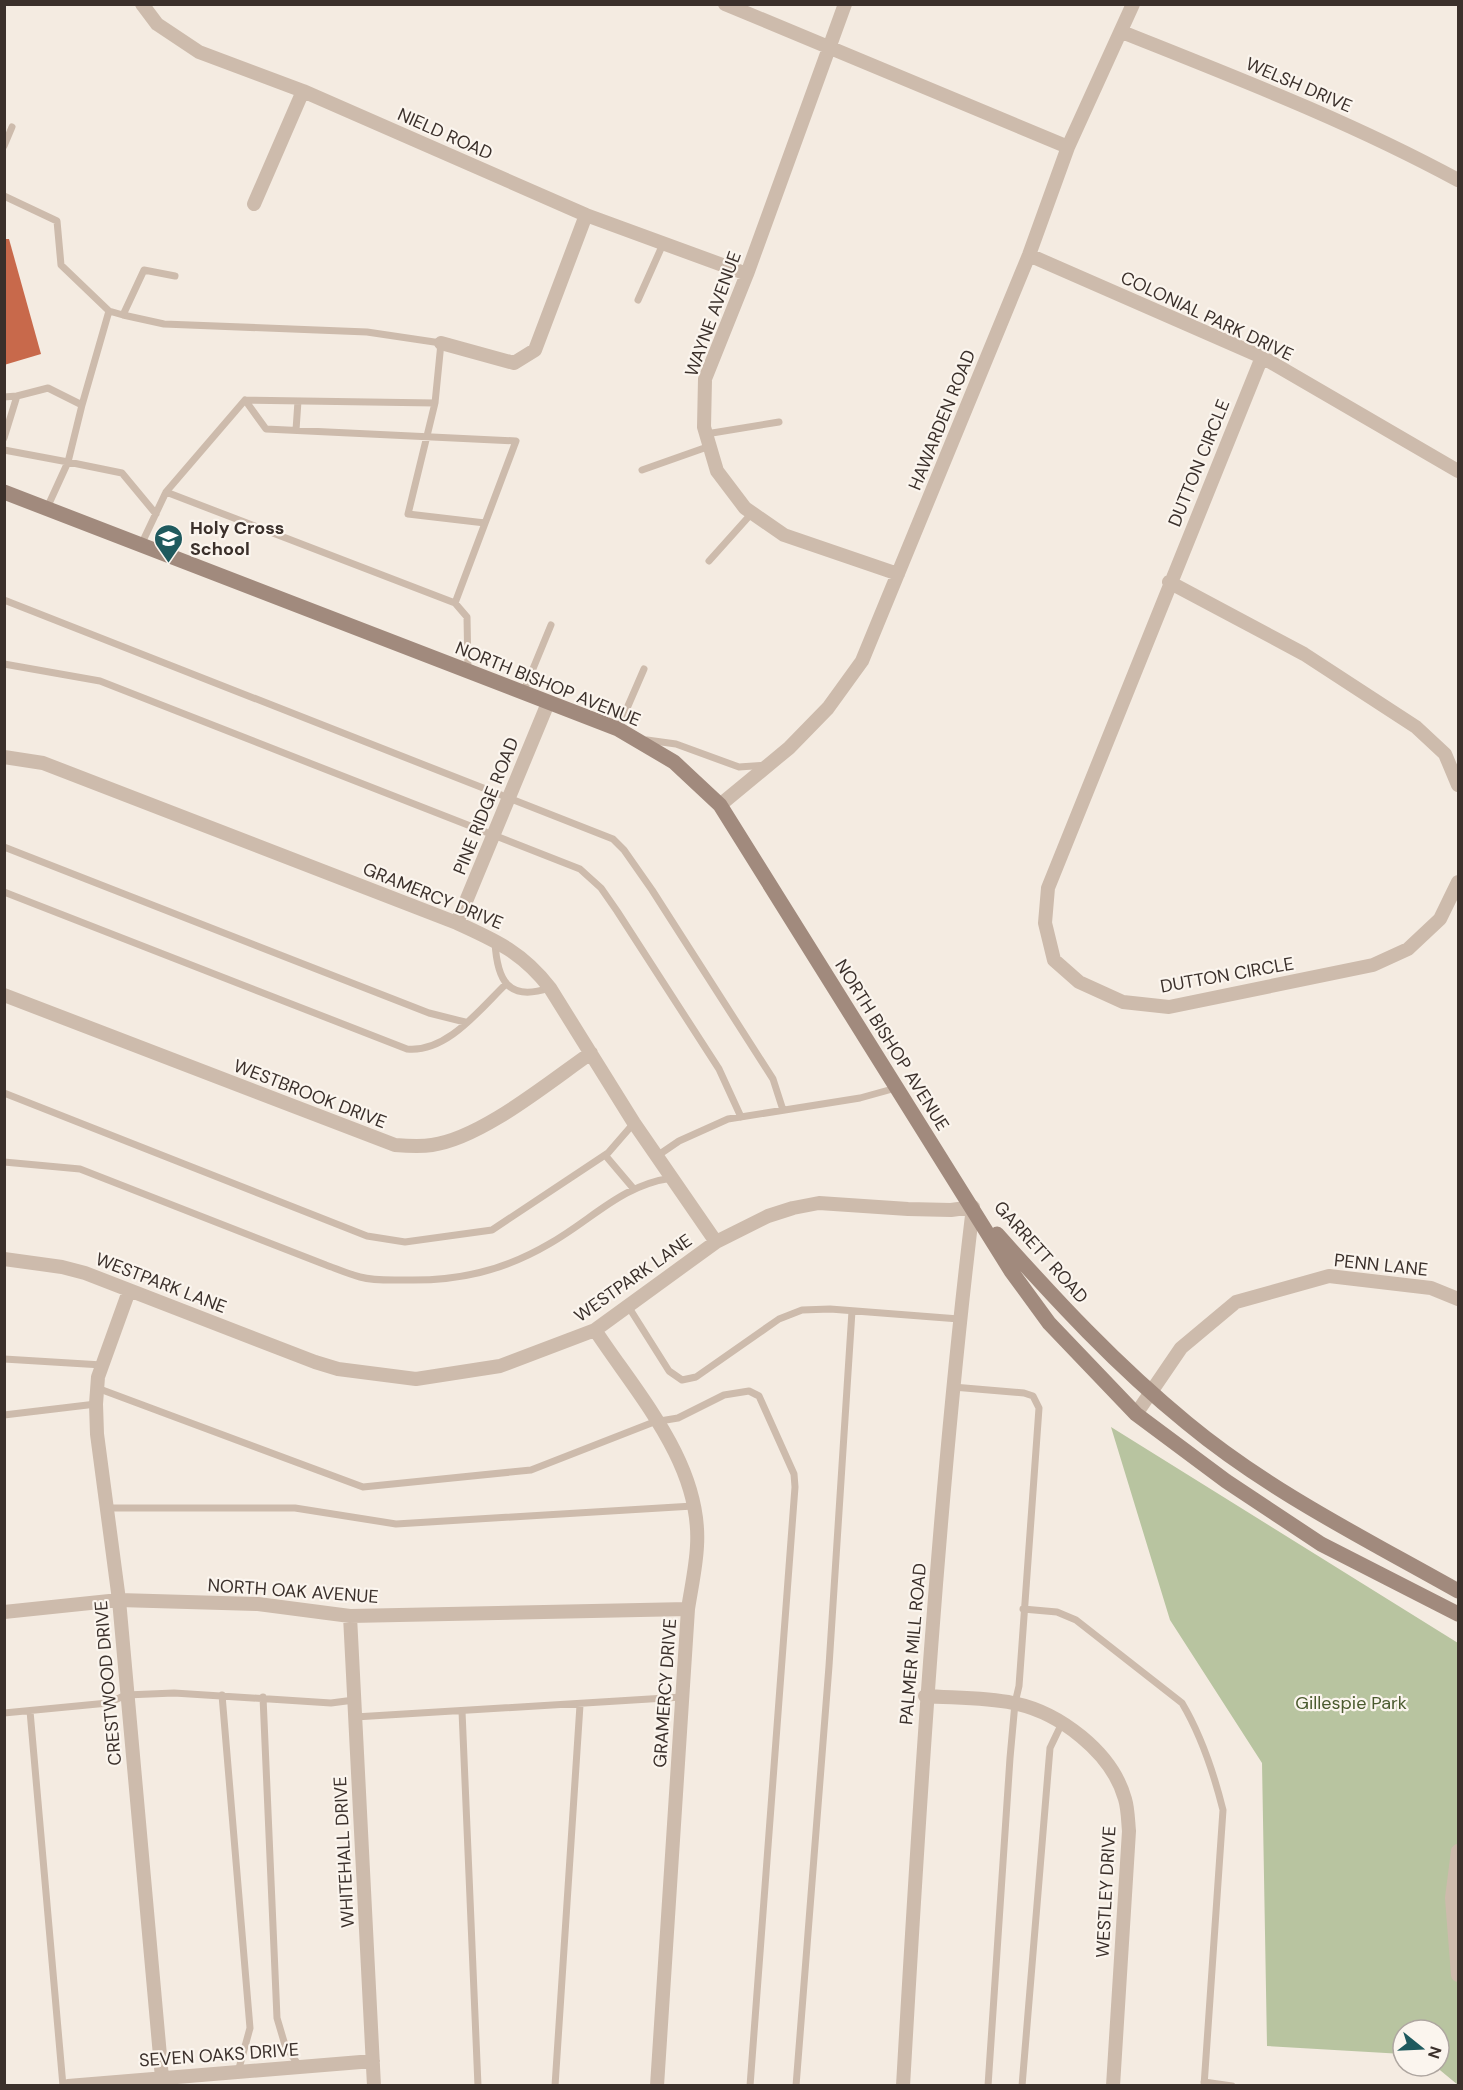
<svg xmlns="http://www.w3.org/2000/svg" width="1463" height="2090" font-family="'DM Sans',sans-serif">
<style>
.green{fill:#b8c4a0}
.building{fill:#c8694b}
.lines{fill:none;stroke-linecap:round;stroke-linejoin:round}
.service{stroke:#cdbbac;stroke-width:7}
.minor{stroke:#cdbbac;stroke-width:14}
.secondary{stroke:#a18a7d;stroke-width:15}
.labels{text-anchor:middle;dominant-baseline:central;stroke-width:4.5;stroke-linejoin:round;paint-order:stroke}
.street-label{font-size:18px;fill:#3b302b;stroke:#fbf5ee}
.poi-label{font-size:18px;font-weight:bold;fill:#3b302b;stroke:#fbf5ee;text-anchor:start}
.park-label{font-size:18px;fill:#4a5a2e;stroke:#fbf5ee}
</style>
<rect width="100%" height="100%" fill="#f4ebe1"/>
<path class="green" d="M1111,1427L1458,1643V2085L1435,2066H1439V2030H1403V2054L1267,2046L1262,1763L1170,1620Z"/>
<path class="building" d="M4,239H9L41,354L4,365Z"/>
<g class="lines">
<path class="service" d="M4,146L12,127
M4,196L57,221L61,265L109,311L123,315L144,270L175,276
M638,300L663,244
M123,315L164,324L367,332L441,343L435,403L408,514L485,523
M4,397L17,396
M82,405L109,311
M296,430L298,401
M706,434L779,422
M4,438L17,396L48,388L82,405L68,462L4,450
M642,470L710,446
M166,492L245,400
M47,508L68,462L122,473L156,514
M141,545L166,492L455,603L516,441L266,429L245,400L435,403
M709,561L752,513
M4,600L613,839L624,850L652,890L773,1079L783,1110
M455,603L467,617L468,671
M4,664L100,681L580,869L601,888L617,911L719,1069L741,1117
M523,693L551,625
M618,729L644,669
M647,740L676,744L739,767L766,765
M4,847L429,1013L465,1022
M4,892L407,1049C447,1053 480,1009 506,984
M495,942C497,980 508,1002 549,988
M4,1093L367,1236L405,1242L492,1230L608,1153L634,1123
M605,1155L633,1188
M657,1156L679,1141L728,1119L860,1098L896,1088
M4,1162L80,1169L326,1265C337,1269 349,1274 360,1277C375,1281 391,1280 406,1280C458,1281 503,1271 549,1244C592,1220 621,1185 672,1178
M628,1306L669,1371L682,1380L696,1377L779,1319L802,1310L830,1309L959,1319
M4,1359L102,1365
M953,1387L1024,1393L1033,1396L1039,1408L1019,1686L1015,1703L1010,1758L988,2086
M97,1388L363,1487L531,1470L654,1422L678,1418L724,1395L749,1391L759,1396L794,1474L795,1487L750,2086
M4,1415L96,1404
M107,1508H295L396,1524L693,1506
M1023,1609L1057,1612L1076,1620L1182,1703C1201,1735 1214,1774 1223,1810L1204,2086
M222,1695L250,2028L238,2072
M263,1697L277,2018L285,2045L299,2066
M30,1711L63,2086
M462,1711L478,2086
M4,1713L108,1703L126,1695L174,1693L331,1703L354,1700
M355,1717L682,1697
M1204,2082L1232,2086
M555,2086L580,1705
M796,2086L829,1666L852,1311
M1022,2086L1050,1748L1062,1723"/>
<path class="minor" d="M142,4L157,24L199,52L303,91L586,215L747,274
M725,4L1068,147
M845,4L747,274L705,379L704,427L717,471L745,508L784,535L898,574
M1122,32C1237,78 1349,121 1458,180
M254,204L303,91
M1029,255L1262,357L1458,471
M441,343L514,363L535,350L586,215
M1262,357L1048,888L1045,923L1054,960L1079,982L1123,1002L1169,1007L1373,965L1408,949L1440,919L1458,882
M1169,582L1304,654L1416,727L1445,754L1458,785
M4,757L43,763L457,923C497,941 523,953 550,988L634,1123L716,1242
M720,805L789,748L828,708L862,661L1029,255L1068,147L1133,4
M457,923L548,703
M4,995L395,1145C407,1146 420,1147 432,1145C482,1138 549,1082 591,1053
M4,1259L62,1267L85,1273L315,1362L338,1369L416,1379L500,1366L595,1330L716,1242L768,1216L793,1208L819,1203L908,1209L951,1210L973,1207C938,1499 920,1792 903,2086
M129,1291L98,1377L96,1404L97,1434L119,1600L162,2078
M595,1330C637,1394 702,1464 697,1546C696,1567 691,1589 688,1609L657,2086
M1136,1414L1181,1348L1236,1302L1329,1276L1431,1288L1458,1299
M4,1612L119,1600L258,1604L350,1616L688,1609
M350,1616L374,2086
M925,1696C954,1698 985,1697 1013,1703C1059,1712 1112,1752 1125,1799C1128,1809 1128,1821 1129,1831L1113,2086
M1458,1851L1452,1898L1458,1975
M68,2086L373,2061"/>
<path class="secondary" d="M4,492L618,729L674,762L720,805L1011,1271L1049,1323L1136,1414L1226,1481L1321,1544L1458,1614
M997,1234C1057,1301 1116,1365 1187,1423C1269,1491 1366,1539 1458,1591"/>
</g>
<defs>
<symbol id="school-pin" viewBox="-11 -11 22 30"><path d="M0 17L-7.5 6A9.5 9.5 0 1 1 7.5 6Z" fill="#1f5a5e" stroke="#fbf5ee"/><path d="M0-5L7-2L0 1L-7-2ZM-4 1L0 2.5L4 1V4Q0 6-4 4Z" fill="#fff"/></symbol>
</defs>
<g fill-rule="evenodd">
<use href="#school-pin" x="152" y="522" width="33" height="45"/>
</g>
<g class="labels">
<g class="street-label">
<text transform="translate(1299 85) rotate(23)">WELSH DRIVE</text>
<text transform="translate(445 134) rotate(24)">NIELD ROAD</text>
<text transform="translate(713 314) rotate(-70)">WAYNE AVENUE</text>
<text transform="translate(1207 316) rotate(25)">COLONIAL PARK DRIVE</text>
<text transform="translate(942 420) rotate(-68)">HAWARDEN ROAD</text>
<text transform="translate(1199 463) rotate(-68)">DUTTON CIRCLE</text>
<text transform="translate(548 684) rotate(22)">NORTH BISHOP AVENUE</text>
<text transform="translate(486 806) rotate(-68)">PINE RIDGE ROAD</text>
<text transform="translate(433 896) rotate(22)">GRAMERCY DRIVE</text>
<text transform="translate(1227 975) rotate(-10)">DUTTON CIRCLE</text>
<text transform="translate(892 1045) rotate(58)">NORTH BISHOP AVENUE</text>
<text transform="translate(310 1094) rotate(21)">WESTBROOK DRIVE</text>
<text transform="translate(1041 1252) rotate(48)">GARRETT ROAD</text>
<text transform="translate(1381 1265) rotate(6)">PENN LANE</text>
<text transform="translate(633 1278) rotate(-35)">WESTPARK LANE</text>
<text transform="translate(161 1283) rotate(21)">WESTPARK LANE</text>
<text transform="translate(293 1591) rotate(4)">NORTH OAK AVENUE</text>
<text transform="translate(913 1644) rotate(-85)">PALMER MILL ROAD</text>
<text transform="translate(108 1683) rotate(-95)">CRESTWOOD DRIVE</text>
<text transform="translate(665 1693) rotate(-86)">GRAMERCY DRIVE</text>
<text transform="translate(344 1852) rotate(-93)">WHITEHALL DRIVE</text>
<text transform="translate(1106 1892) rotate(-87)">WESTLEY DRIVE</text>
<text transform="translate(219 2055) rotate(-4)">SEVEN OAKS DRIVE</text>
</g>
<g class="poi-label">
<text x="190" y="528">Holy Cross<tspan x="190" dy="21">School</tspan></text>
</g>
<g class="park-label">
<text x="1351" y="1703">Gillespie Park</text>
</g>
</g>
<rect width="1463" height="2090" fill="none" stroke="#3b302b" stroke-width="12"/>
<g transform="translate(1421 2048) rotate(108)"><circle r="28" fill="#fbf5ee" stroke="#aea6a0" stroke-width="1.5"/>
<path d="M0-4.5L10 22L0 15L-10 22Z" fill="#1f5a5e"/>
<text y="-9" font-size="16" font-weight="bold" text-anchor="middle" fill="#3b302b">N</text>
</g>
</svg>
